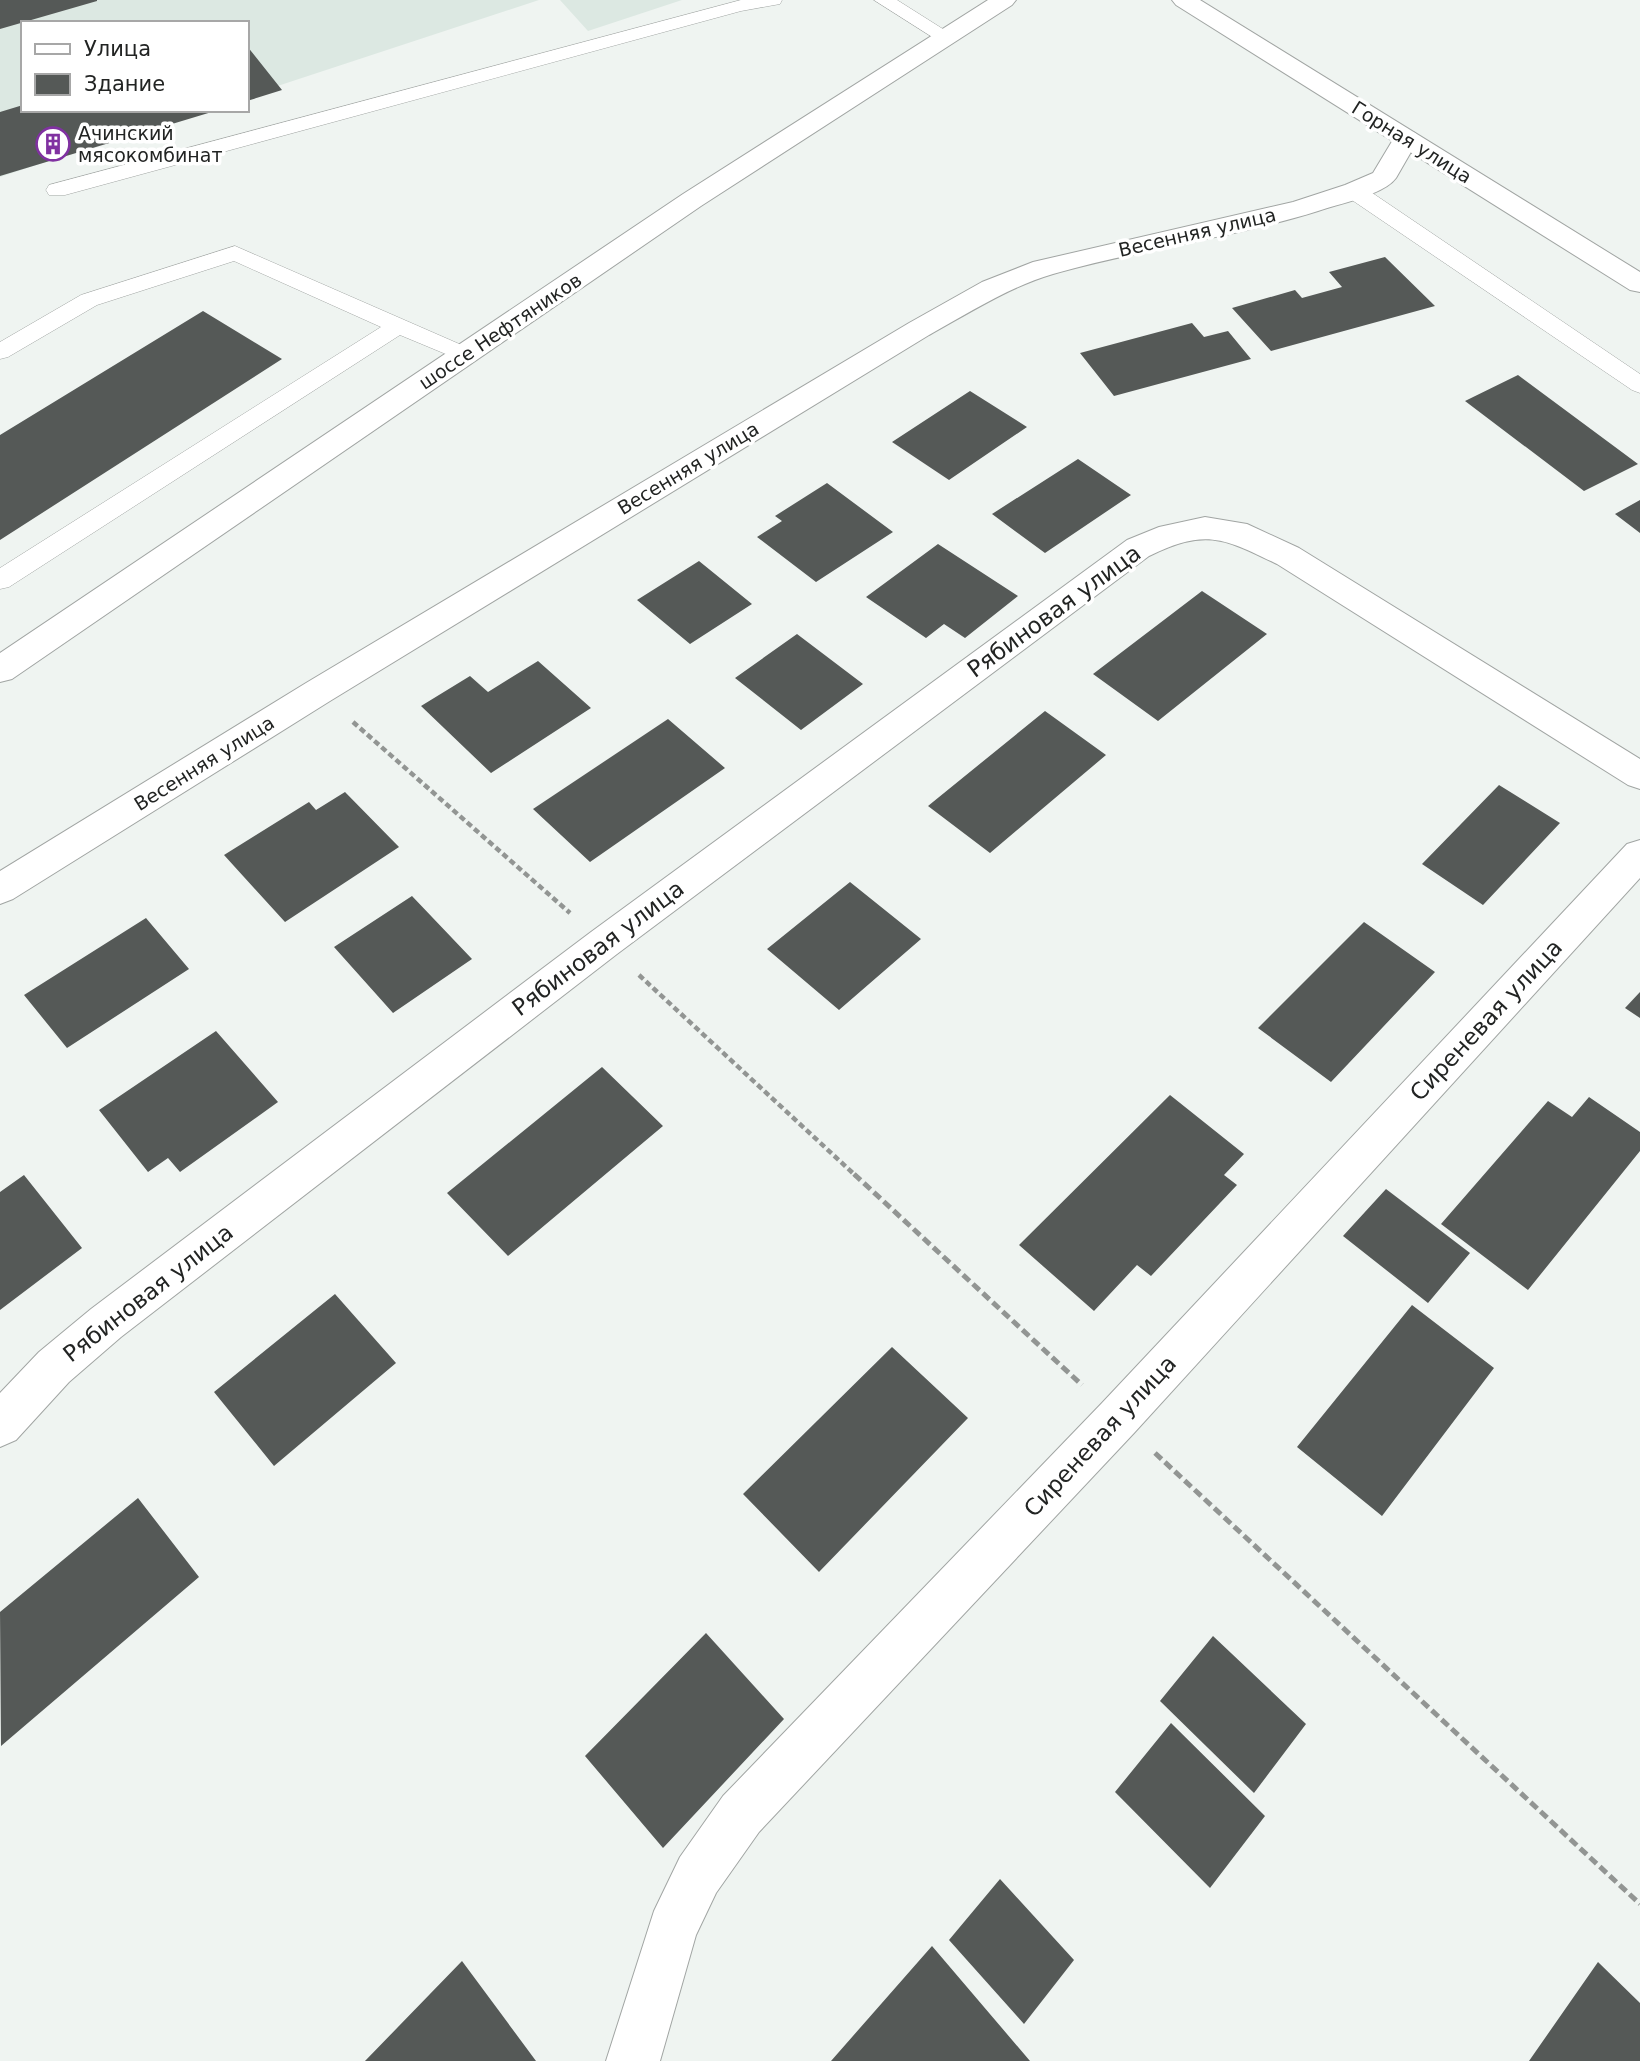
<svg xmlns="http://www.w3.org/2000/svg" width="1640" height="2061" font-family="'DejaVu Sans',sans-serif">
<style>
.built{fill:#dce8e2}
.building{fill:#555957}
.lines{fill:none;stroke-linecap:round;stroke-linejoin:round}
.lane-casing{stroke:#a1a5a3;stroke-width:1}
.street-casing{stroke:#a1a5a3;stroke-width:2}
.secondary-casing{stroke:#a1a5a3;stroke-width:2}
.path-far1{stroke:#929593;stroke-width:4.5;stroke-dasharray:6 3.5;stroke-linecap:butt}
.path{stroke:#929593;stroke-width:5;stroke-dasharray:9 4.5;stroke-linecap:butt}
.lane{fill:#fff;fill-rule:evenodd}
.street{fill:#fff;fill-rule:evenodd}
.secondary{fill:#fff;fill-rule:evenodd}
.labels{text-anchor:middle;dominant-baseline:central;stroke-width:7;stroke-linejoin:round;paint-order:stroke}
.far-poi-label{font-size:19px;fill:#222423;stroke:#fff;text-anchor:start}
.far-street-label{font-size:19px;fill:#222423;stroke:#fff}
.street-label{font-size:23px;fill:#222423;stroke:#fff}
</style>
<rect width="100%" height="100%" fill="#eff4f1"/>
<path class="built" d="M0,0H539L247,96V23H23V110H203L0,177Z
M560,0H682L588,31Z"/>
<path class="building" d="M0,0H97V1L0,29Z
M247,46L282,90L247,101Z
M23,105V110L215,111L0,176V112Z
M1385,257L1435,306L1271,351L1232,308L1295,290L1302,298L1342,287L1329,272Z
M203,311L282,359L0,540V435Z
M1192,323L1204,337L1228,331L1251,359L1114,396L1080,353Z
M1518,375L1638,464L1584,491L1465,401Z
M970,391L1027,427L949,480L892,442Z
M1078,459L1131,495L1045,553L992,514Z
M827,483L893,532L816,582L757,537L782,521L775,516Z
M1640,500V533L1615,514Z
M938,544L1018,596L965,638L944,624L926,638L866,597Z
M699,561L752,604L690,644L637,600Z
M1202,591L1267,634L1158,721L1093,674Z
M797,634L863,684L801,730L735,678Z
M538,661L591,708L491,773L421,706L470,676L488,692Z
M1045,711L1106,755L990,853L928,806Z
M668,719L725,768L590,862L533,809Z
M1499,785L1560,823L1483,905L1422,864Z
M345,792L399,847L285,922L224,855L309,802L316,810Z
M850,882L921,939L839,1010L767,949Z
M412,896L472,959L393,1013L334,947Z
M146,918L189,969L67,1048L24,995Z
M1364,922L1435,972L1331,1082L1258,1028Z
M1640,992V1018L1625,1008Z
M216,1031L278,1102L180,1172L168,1158L148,1172L99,1110Z
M602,1067L663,1126L508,1256L447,1193Z
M1170,1095L1244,1154L1224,1175L1237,1185L1151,1276L1137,1265L1094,1311L1019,1245Z
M1589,1097L1640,1132V1151L1528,1290L1441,1224L1548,1101L1572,1117Z
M24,1175L82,1248L0,1310V1192Z
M1386,1189L1470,1253L1428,1303L1343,1236Z
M335,1294L396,1363L274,1466L214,1392Z
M1412,1305L1494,1368L1382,1516L1297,1447Z
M892,1347L968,1418L819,1572L743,1494Z
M138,1498L199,1577L1,1746L0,1612Z
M706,1633L784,1719L663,1848L585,1756Z
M1213,1636L1306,1724L1254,1793L1160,1701Z
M1171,1723L1265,1816L1210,1888L1115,1792Z
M1000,1879L1074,1960L1024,2024L949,1940Z
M932,1946L1030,2061H831Z
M462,1961L536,2061H365Z
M1598,1962L1640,2003V2061H1529Z"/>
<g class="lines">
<defs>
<path id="lane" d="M741,0H782L780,4L741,11L65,195H49L46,190L49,185Z
M874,0H897L954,36L951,40H937Z
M1354,185L1362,186L1640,374V393L1632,390L1346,196L1343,191L1346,186Z
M235,246L473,350L477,355L473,360L465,362L400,335L9,587L0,589V568L381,327L234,261L97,305L8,357L0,359V342L81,295Z"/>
<path id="street" d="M1406,130L1415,133L1419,138L1396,178C1384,195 1338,204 1318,211C1232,238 1140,249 1053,274C1009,287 969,313 929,335L330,701L13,899L0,904V871L306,683L909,323L982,282L1033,262L1293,202L1345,185L1373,173L1397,133Z
M1205,517L1247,524L1299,548L1640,759V789L1628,785L1277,564C1223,538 1206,528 1149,556L617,954L121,1337L69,1382L16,1440L0,1447V1393L39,1352L91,1309L591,932L1127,540L1159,527Z
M1640,840V878L1134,1433L759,1832L716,1893L696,1935L660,2061H606L654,1911L680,1857L723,1796L1102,1403L1627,844Z"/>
<path id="secondary" d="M988,0H1016L1012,5L701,206L12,679L0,682V653L683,194Z
M1172,0H1200L1640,272V292L1630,290L1176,5Z"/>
</defs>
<use href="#lane" class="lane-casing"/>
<use href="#street" class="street-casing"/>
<use href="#secondary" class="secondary-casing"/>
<path class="path-far1" d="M353,722L570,913
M639,975L856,1176"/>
<path class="path" d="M854,1174L1082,1385
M1155,1453L1640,1904"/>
<use href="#lane" class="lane"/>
<use href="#street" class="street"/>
<use href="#secondary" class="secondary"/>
</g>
<defs>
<symbol id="building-ring" viewBox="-11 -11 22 22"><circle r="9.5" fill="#fff" stroke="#8031a1" stroke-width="1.5"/><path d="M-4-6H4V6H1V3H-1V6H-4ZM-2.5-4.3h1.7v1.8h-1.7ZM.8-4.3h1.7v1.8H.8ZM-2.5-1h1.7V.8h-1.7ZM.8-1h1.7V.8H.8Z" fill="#8031a1"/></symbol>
</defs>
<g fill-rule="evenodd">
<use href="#building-ring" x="34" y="125" width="38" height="38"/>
</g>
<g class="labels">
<g class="far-poi-label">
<text x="78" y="133">Ачинский<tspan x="78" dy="22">мясокомбинат</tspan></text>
</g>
<g class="far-street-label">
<text transform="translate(1412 142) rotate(32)">Горная улица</text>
<text transform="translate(1197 232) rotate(-13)">Весенняя улица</text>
<text transform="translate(500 331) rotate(-34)">шоссе Нефтяников</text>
<text transform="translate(688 468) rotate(-31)">Весенняя улица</text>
<text transform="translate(204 763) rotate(-32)">Весенняя улица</text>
</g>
<g class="street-label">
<text transform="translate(1054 611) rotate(-36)">Рябиновая улица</text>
<text transform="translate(598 948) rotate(-37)">Рябиновая улица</text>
<text transform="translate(1486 1020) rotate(-47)">Сиреневая улица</text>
<text transform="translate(148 1293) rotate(-38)">Рябиновая улица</text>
<text transform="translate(1100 1436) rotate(-47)">Сиреневая улица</text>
</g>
</g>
<rect x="21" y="21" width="228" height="91" fill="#ffffff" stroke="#a7a7a7" stroke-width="2"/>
<rect x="35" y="44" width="35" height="10" fill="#ffffff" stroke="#a7a7a7" stroke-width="2"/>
<text x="84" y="56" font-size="21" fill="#222423">Улица</text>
<rect x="35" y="74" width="35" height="21" fill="#555957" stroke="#a7a7a7" stroke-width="2"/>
<text x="84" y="91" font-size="21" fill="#222423">Здание</text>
</svg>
